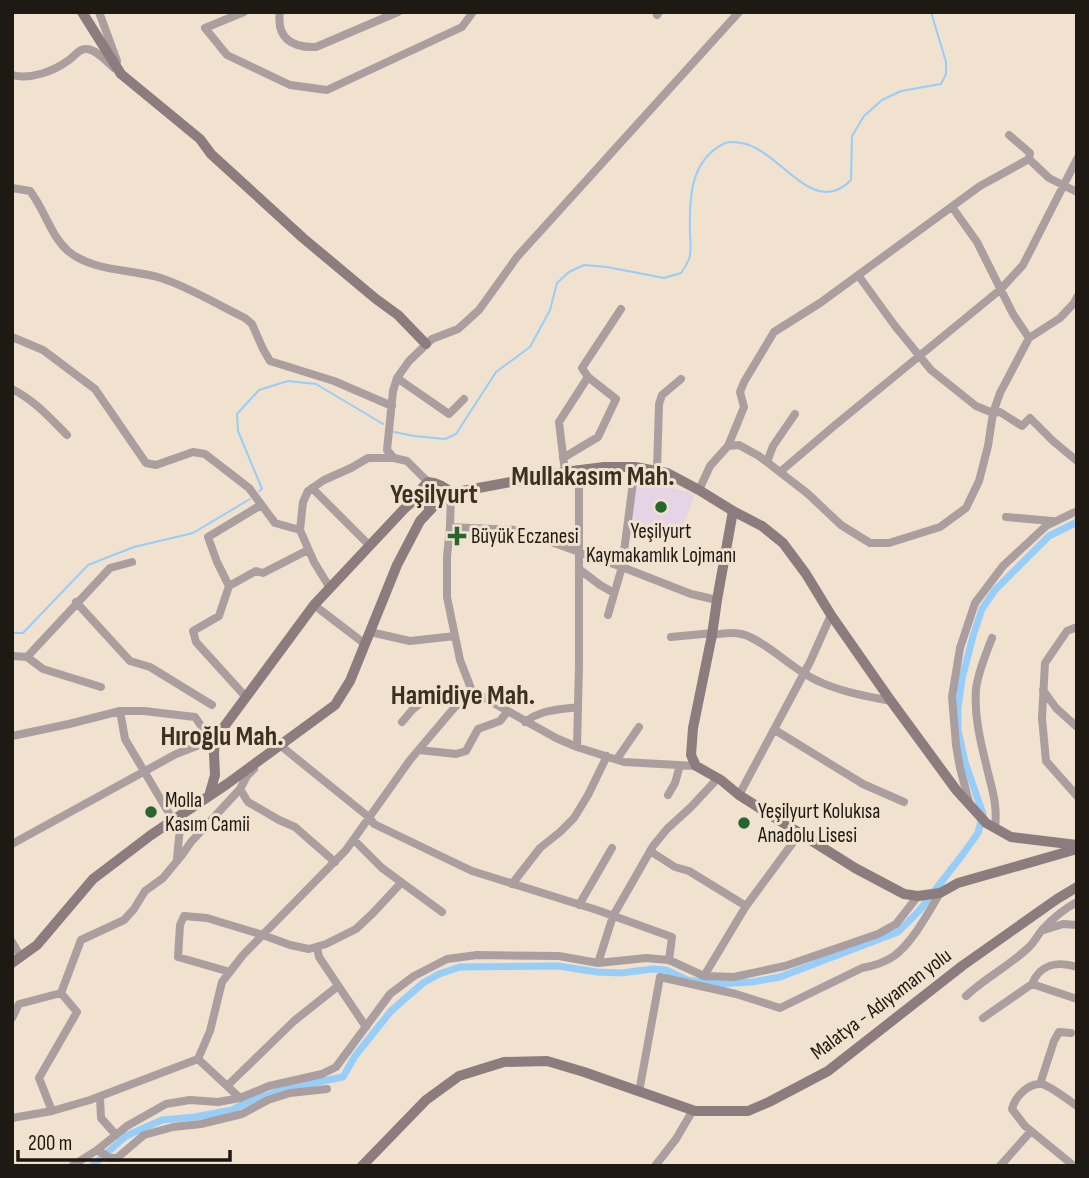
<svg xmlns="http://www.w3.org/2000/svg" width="1089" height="1178" font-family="'Sofia Sans Condensed',sans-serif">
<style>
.commercial{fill:#e5d4e6}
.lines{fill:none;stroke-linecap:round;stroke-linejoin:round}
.stream{stroke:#97cdf9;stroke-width:2}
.canal{stroke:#97cdf9;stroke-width:7}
.street{stroke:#aa9e9e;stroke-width:8}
.secondary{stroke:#8d7c7d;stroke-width:10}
.poi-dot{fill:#26652e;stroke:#f0e2ce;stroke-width:2.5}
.labels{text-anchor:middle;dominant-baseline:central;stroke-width:6;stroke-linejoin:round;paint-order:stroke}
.poi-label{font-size:21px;fill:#1e1912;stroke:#f0e2ce;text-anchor:start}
.street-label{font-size:21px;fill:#1e1912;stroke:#f0e2ce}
.district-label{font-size:28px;font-weight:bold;fill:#3c3121;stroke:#f0e2ce}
</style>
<rect width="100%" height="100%" fill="#f0e2ce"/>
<path class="commercial" d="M636,478L695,494L681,532L630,527Z"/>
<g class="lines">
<path class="stream" d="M394,432L414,436L445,439L456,434L496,372L530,347L550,310L557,283L569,272L584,265L607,267L664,278L681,273C684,269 687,264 689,259C692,252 690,240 690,232C689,198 690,160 725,143C731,141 735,142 741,143C779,148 813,220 851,180L852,136L864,116L882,100L901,91L941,84L946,74V62L931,12
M259,491L262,489L238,431L237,414L259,390L288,381L316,384L383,424
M12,633H23L88,565L134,547L193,533L250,499"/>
<path class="canal" d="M92,1166L126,1136L162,1120L195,1117L232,1110L252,1100L293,1087L343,1077L355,1056L391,1011L423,983L439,974L460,967L558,966L597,972L621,973L653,969L666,970L687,980L719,984L752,982L780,977L898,932L919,911L963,854L978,833L983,814L965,762L958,730V708L962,679L973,636L982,609L995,590L1049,536L1077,522"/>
<path class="street" d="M99,12L117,61
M244,12L205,28L227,55L290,85L327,90L462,27L473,12
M280,12C276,38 292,48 316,47L398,12
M657,15L659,12
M12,75C31,80 54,71 69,60C75,56 79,48 87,49C97,50 107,62 114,68
M1009,135L1030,153L1029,159L1049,178L1077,192
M12,188L30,191C45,210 50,235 68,251C93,272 132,269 161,278C191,288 218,305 245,318L252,324L263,349L270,361L334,381L392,406
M952,207L977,242L1013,314L1029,338
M858,275L895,326L931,370L976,406L993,413L1000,412L1022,426L1030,418L1053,441L1077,461
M12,337L43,350L95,389L146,463L156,465L193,452L205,454L249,488L275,523L300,530
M397,378L449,414L464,399
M12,389C34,400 50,418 67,435
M728,446L744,407L740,392L744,382L774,332L820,303L980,186L1029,159
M563,458L598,437L616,399L588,377L582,368L621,309
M767,462L773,446L795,414
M657,470L659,404L662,395L681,379
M565,472L559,422L588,377
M780,472L834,426L1001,289L1023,265L1077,159
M428,482L407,461L394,458L387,450L393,391L397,378L409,361L432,339L458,329L479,310L517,257L739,12
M312,488L370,546
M699,490L710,466L728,446L739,445L759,456L807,493L841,525L870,543H889L940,527L966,508L979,481L988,446L993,413L1000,393L1029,338L1060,318L1074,303L1077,297
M451,493L450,527L447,557V597L460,660L472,691L556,738L577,747L624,762L696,766
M1006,517L1052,521
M450,527L517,530L622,567L691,594L717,600
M579,569L600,585L614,593
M229,586L217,562L208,537L261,505
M330,588L314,562L300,530L303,502L308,491L324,480L351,468L368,458H394
M76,602L130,661L150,667L212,705
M314,605L365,644
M608,615L622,567L635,467
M1077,627L1067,631L1045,663L1042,718L1046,761L1077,796
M370,632L410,641L455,636
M712,635C725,633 738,631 750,637C774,648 793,670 818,681C841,692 867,696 891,701
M671,637L713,633
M992,638C986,654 978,672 976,689C974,714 980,740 986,764C991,787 998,803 995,828
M12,656L27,657L43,669L101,687
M27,657L110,568L132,562
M1043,690L1056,708L1077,727
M245,696L196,642L193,631L219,616L229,586L256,571L263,573L308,550
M120,711L125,739L173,820
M402,722L413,709L422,702L472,691
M525,722C542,709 558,710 578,707
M775,730L863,784L904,802
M12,736L69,724L120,711H144L195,717L206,733L215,739L176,754L12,844
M281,746L370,818L374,824L472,871L597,910L672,937L669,960
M577,747L579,664V469
M419,750L456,754L466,751L478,729L500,721L507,712
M617,759L639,727
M254,769L247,776L240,789L248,802L279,820L295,827L335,862
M668,795L675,783L680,765
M739,795L810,662L831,615
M969,802L960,768L956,745L952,697L960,648L975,603L1003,566L1046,526L1077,511
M354,840L382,868L442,912
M650,851L675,867L689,871L746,906
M177,859L179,837L183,814
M512,884L540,848L560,832L574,818L588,795L607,756
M579,905L612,848
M1044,930L1063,924L1077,925
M12,942L21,957
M317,947L319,957L366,1027
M598,963L613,916L653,846L667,829L691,807L718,778
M230,972L178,957L180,925L184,916L207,918L263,935L290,945L309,949L326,944L356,929L373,913L401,883
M704,976L746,906L800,833
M1032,984L1077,999
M966,996C985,978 1009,966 1028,948C1034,943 1037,936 1042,930C1052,919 1064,909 1077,902
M12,1018L19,1004L61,993
M983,1018L1032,984C1040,964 1058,961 1077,967
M198,1059L240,1098
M1040,1084L1054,1041L1059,1032L1071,1033
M227,1086L294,1021L338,986
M639,1092L660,977L736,994L780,1008L862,968C873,966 884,963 894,956C913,942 928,913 940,893
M100,1097L101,1118L116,1135
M52,1111L39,1078L77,1012L61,993L81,940L124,920L134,909L145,891L163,878L182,855L191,842L240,789
M12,1118L52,1111L90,1100L198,1059L210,1031L222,982L243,955L346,850L410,760L454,708L472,691
M97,1150L110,1158H117L144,1135L173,1127L201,1124L242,1114L268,1100L290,1093L327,1089
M72,1166L97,1150L127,1126L166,1104L190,1100L218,1102L240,1098L269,1086L322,1074L336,1067L390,994L414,976L447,959L477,955L559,956L598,963L646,958L669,960L704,976L734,977L785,966L878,934L896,924L918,896
M655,1166L676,1139L693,1110
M1000,1166L1031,1131
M1074,1166L1025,1126L1012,1109C1015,1097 1028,1083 1041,1084C1050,1085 1069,1101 1077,1106"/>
<path class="secondary" d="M82,12L121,74L200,139L211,154L303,238L376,299L398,315L426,344
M434,506L427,505L420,495L423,487L428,482C438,483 444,486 451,493
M733,511L717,600L712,635L693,728L691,755L696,766L721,780L739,795L855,868L904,894L918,896L940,893L958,883L1077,849
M209,796L215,775L214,754L215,739L314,605L404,509L420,495
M12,963L37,945L93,879L151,835L227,784L335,705L350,681L397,565L420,521L434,506L451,493L565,472L604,467H635L667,473L699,490L733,511L762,526L783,543L806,574L831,615L891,701L957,791L978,814L986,823L1011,837L1077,845
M362,1166L426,1100L459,1076L504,1062L547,1061L584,1072L695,1111H748L769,1102L828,1071L962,966L1057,899L1077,887"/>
</g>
<g class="poi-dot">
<circle cx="661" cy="507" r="7"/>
<path d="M453.5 525.5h7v7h7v7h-7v7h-7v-7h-7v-7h7z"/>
<circle cx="151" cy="812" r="7"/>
<circle cx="744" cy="823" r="7"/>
</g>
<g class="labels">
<g class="poi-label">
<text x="661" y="531" text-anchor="middle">Yeşilyurt<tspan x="661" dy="24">Kaymakamlık Lojmanı</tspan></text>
<text x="471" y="536">Büyük Eczanesi</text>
<text x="165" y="800">Molla<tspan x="165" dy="24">Kasım Camii</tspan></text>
<text x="758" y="811">Yeşilyurt Kolukısa<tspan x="758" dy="24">Anadolu Lisesi</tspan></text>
</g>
<g class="street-label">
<text transform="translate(881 1004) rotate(-37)">Malatya - Adıyaman yolu</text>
</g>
<g class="district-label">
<text x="593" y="476">Mullakasım Mah.</text>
<text x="434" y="494">Yeşilyurt</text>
<text x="463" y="695">Hamidiye Mah.</text>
<text x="222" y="736">Hıroğlu Mah.</text>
</g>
</g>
<rect width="1089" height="1178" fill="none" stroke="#1e1912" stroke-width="28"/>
<path d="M18 1150v10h212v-10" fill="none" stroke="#1e1912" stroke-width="3.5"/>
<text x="28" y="1150" font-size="21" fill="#1e1912" stroke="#f0e2ce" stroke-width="5" paint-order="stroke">200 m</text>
</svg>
